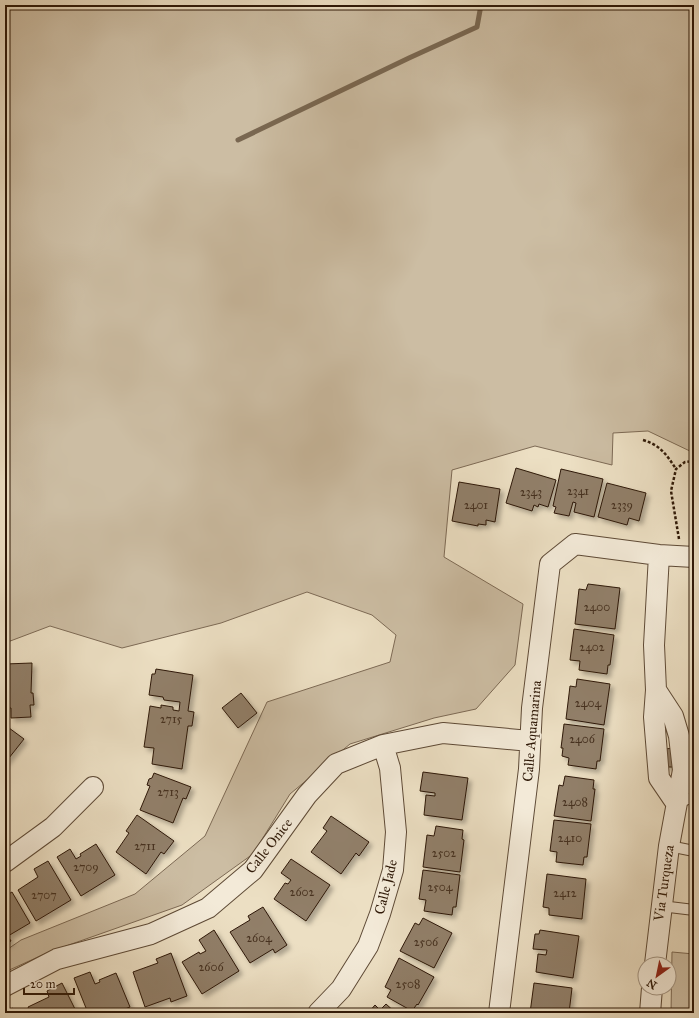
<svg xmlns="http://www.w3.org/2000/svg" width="699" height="1018" font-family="'IM FELL Great Primer',serif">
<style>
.green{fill:#ccbda3;stroke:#7d6a55}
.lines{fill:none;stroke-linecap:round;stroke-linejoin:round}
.stream{stroke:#796751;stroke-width:5}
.building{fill:#917f69;stroke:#2e1807;filter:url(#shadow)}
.lane-casing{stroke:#5e4a36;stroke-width:12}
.street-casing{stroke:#5e4a36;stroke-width:22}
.path{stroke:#2e1807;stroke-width:2.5;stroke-dasharray:3 2;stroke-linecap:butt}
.lane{stroke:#f3ead8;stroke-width:10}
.street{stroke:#f3ead8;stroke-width:20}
.labels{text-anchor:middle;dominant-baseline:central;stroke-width:4;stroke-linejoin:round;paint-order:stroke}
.number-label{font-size:12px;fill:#473220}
.street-label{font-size:14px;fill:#2e1807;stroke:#f3ead8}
</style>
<defs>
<filter id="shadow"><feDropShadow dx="3.5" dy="3.5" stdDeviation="2" flood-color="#0004"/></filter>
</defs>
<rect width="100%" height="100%" fill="#ecdfc3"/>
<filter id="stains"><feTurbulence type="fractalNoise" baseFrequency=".005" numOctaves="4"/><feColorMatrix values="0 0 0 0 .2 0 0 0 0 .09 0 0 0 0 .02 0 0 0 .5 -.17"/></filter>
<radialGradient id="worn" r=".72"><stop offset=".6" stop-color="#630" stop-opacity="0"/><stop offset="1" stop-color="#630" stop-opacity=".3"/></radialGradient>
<path class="green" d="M5,5H694V453L648,431L613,433L612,465L535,446L452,470L444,557L523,604L515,665L476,709L434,718L350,744L290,794L253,854L182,905L49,952L5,972V951L21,940L135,894L205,836L267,702L390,662L396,635L372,615L307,592L221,623L122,648L50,626L5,643Z
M672,952L694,954V1013H671Z"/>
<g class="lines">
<path class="stream" d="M238,140L409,58L477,27L481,5"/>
</g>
<path class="building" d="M516,468L556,480L548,507L539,504L538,507L534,505L532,511L506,503Z
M561,469L603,479L594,517L574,512L576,503L573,502L569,516L554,513L556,507L553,506Z
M459,482L500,489L495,522L486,520V525L478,524V526L452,521Z
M607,483L646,493L639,521L629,518L627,525L598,517Z
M588,584L620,588L615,629L575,624L579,589L586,590Z
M574,629L614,635L610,665H608L607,674L579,670L580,661L570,660Z
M32,663L31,693H33L34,705H30L31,717L11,718V708H5V664Z
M156,669L193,675L188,711L194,712L192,726H188L182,769L152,764L154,748L144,747L150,706L161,708V705L173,707V710L179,711L180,702L164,700L163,697L149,695L152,674H155Z
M577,679L610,684L604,725L566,719L570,686L576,687Z
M241,693L257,713L238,728L222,708Z
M564,724L604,729L600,761H597L596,769L568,765L569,758L562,756L563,748H561Z
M5,725L24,739L5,763Z
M674,748L675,767H666L665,749Z
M423,772L468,778L462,820L424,815L426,795L435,796V793L420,791Z
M154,773L191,787L186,799L183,798L173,823L140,810L150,786L147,785L149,779L152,778Z
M565,776L594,780L593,789H595L591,821L554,816L559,785L563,786Z
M137,815L174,841L164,854L161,852L146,874L116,852L129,833L126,831Z
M331,816L369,842L359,856L356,853L341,874L311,852L327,831L323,828Z
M554,820L591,824L587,857H584L583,865L556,862L557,852L550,851Z
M436,826L463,830L462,839L464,840L460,872L423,867L427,835L434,836Z
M96,844L115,875L81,896L57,857L70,849L76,859L81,856L80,854Z
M291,859L330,885L306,921L274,899L285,883L288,884L291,880L281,873Z
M48,861L71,900L36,921L18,890L38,877L34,869Z
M423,870L460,875L456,907H453L452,915L424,911L426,900L419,899Z
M547,874L586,879L582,919L549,915V908L543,907Z
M12,892L30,923L8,936L11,941L5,944V896Z
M263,907L287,945L275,953L273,949L250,963L230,932L250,920L248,916Z
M423,918L452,933L434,968L400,951L415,923L419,925Z
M214,930L239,971L202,994L182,962L199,952L200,954L206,951L199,940Z
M540,930L579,936L573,978L536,972L538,954L546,955L547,950L533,949L535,934H539Z
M171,953L187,996L171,1002L170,998L145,1007L133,972L158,963L156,959Z
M399,958L434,977L418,1005L417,1004L412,1011L387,997L391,990L385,987Z
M90,972L95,984L100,982L99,980L116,973L130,1007L115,1013H88L74,978Z
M62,983L77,1013H31L28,1007L49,997L47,991Z
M534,983L572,988L569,1013H530Z
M386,1004L396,1013H368L375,1005L380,1010Z
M13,1008L16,1013H5Z"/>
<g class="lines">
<defs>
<path id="lane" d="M676,803L694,797
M669,846L694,851
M661,906L694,910"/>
<path id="street" d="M659,555L654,645L656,690L654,717L659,778L676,803
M5,862L53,827L93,787
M655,964L669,846L683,770L679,736L673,716L656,690
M5,986L57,959L151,934L208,908L253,870L307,795L336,764L383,745L443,733L530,741
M318,1013L341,989L368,946L380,914L393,870L396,832L390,768L383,745
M499,1013L529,769L532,708L550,564L575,544L659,555L694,557
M650,1013L652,988"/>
</defs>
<use href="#lane" class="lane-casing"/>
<use href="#street" class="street-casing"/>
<path class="path" d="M643,440C660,445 667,455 676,469
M679,539L671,491L676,469L685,462L694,461
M688,1013L694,1010"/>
<use href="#lane" class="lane"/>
<use href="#street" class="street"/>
</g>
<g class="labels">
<g class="number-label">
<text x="578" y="491">2341</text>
<text x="531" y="492">2343</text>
<text x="476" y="505">2401</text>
<text x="622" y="505">2339</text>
<text x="597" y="607">2400</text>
<text x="592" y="647">2402</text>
<text x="588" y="703">2404</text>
<text x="171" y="719">2715</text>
<text x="582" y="739">2406</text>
<text x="168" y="792">2713</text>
<text x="575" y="802">2408</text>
<text x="570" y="838">2410</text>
<text x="145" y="846">2711</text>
<text x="444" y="853">2502</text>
<text x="86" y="867">2709</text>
<text x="440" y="887">2504</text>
<text x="302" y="892">2602</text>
<text x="565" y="893">2412</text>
<text x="44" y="895">2707</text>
<text x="259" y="938">2604</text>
<text x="426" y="942">2506</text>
<text x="211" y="967">2606</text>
<text x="408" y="984">2508</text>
</g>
<g class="street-label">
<text transform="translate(532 731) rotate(-85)">Calle Aquamarina</text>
<text transform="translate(269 846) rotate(-52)">Calle Onice</text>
<text transform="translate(664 883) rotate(-82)">Via Turqueza</text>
<text transform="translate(386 887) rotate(-76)">Calle Jade</text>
</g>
</g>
<rect width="699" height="1018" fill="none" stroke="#ecdfc3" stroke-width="20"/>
<rect x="6" y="6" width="687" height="1006" fill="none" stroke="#2e1807" stroke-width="2"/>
<rect x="10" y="10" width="679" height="998" fill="none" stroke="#2e1807"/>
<g transform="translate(657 976) rotate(213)"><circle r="19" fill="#f3ead8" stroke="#a49684"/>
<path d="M0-3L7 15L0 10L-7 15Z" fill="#8f2418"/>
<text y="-6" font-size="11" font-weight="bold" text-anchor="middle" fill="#2e1807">N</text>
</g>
<path d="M24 988v6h50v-6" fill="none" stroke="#2e1807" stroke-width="2"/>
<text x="30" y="988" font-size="12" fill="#2e1807" stroke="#f3ead8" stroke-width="3" paint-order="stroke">20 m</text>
<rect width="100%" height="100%" filter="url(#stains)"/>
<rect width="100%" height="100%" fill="url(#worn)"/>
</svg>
